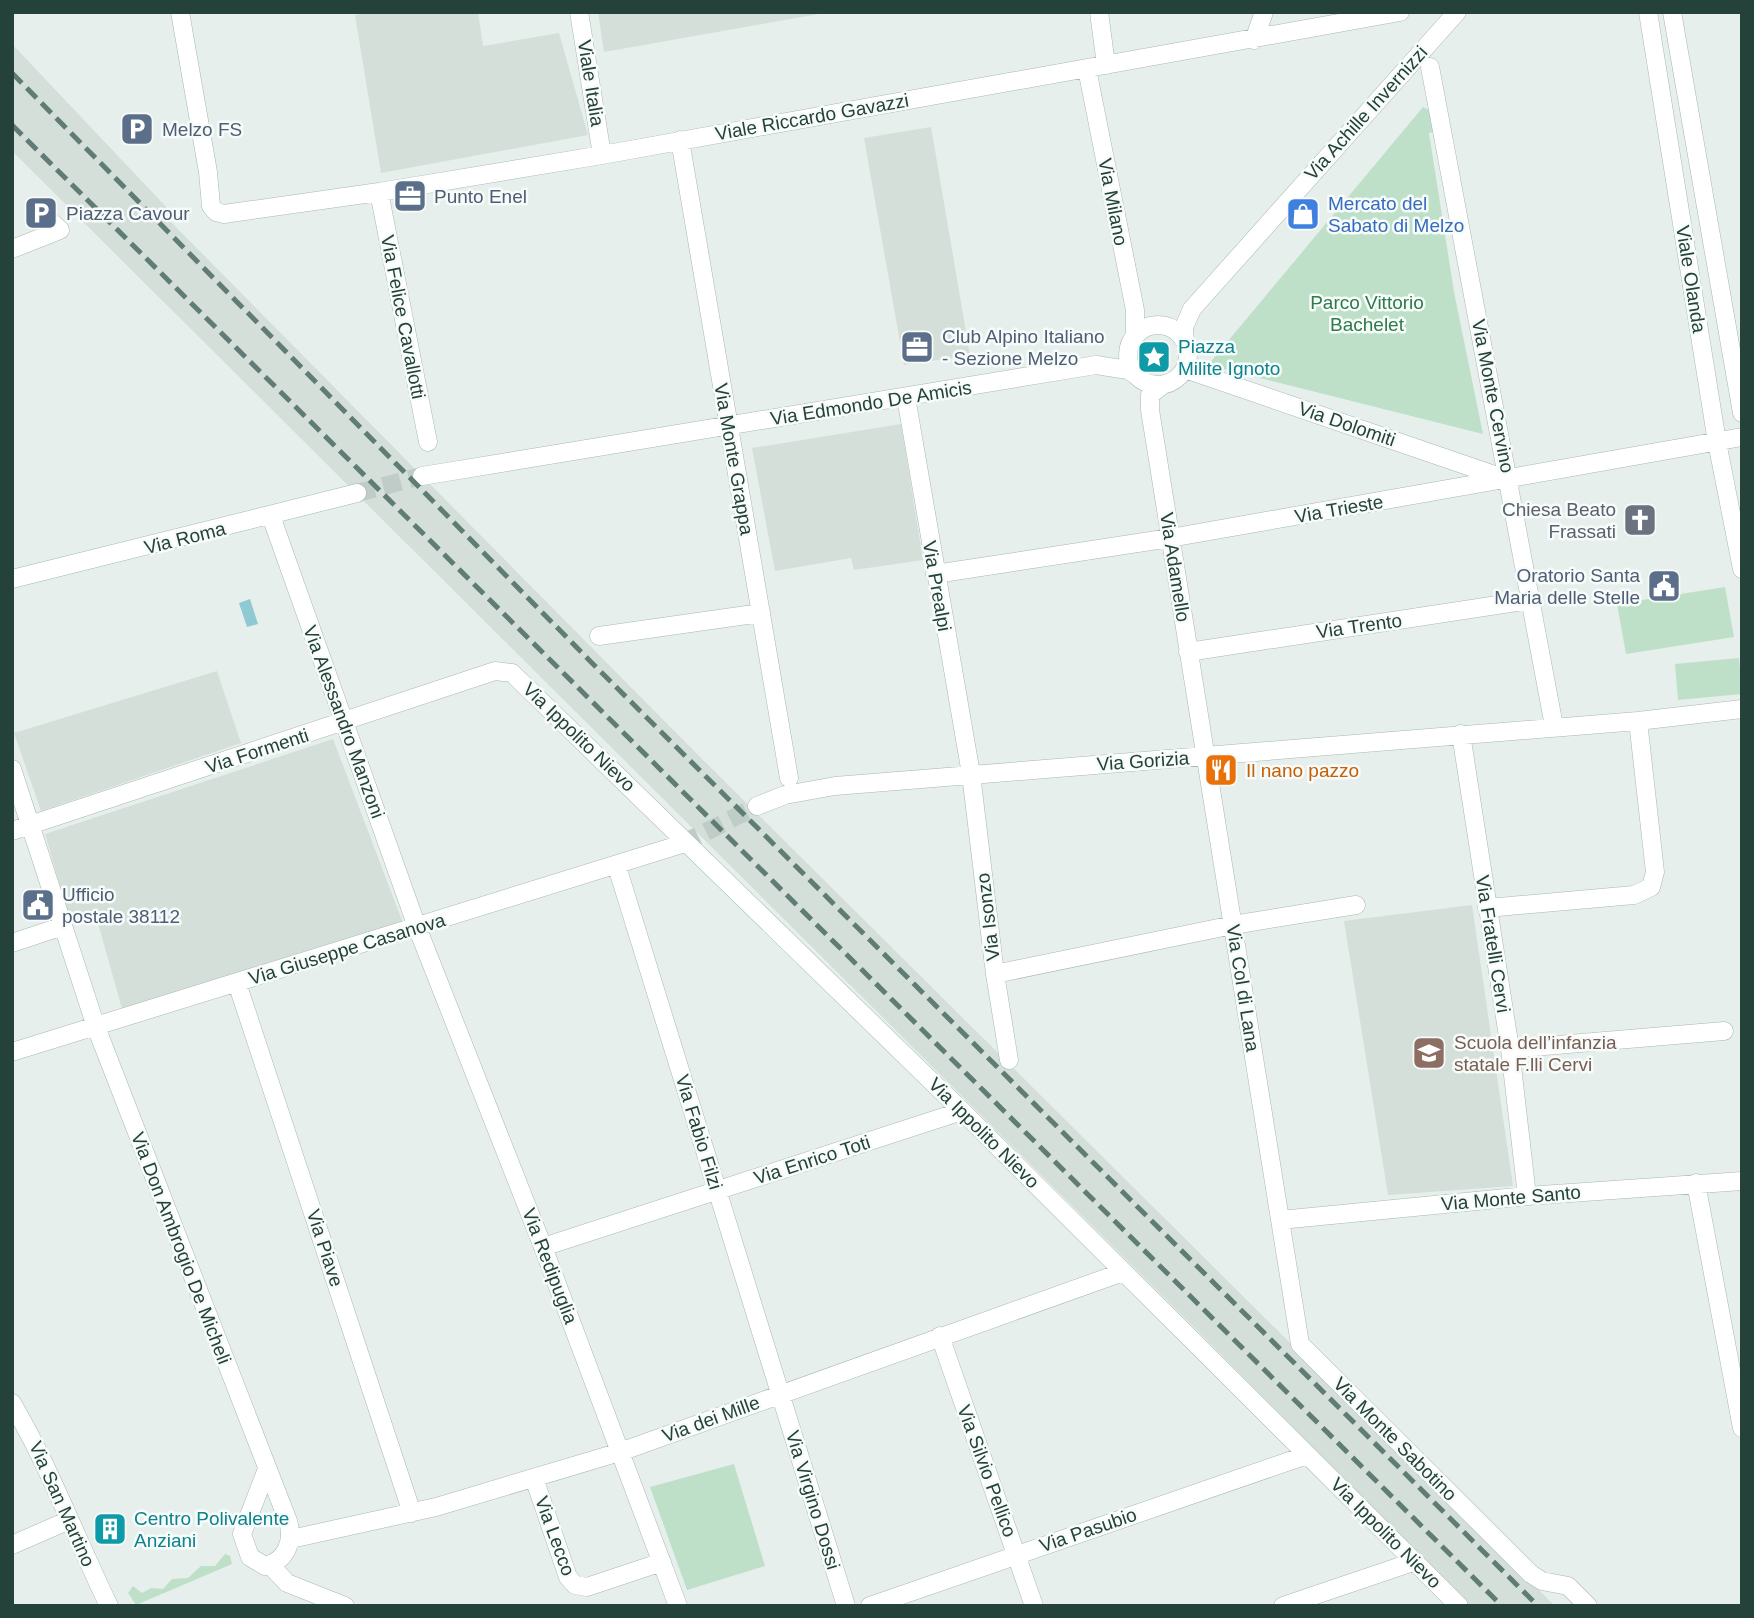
<svg xmlns="http://www.w3.org/2000/svg" width="1754" height="1618" font-family="Helvetica,sans-serif">
<style>
.built{fill:#d4dfda}
.green{fill:#bfe0c8}
.water{fill:#8ec9d4}
.lines{fill:none;stroke-linecap:round;stroke-linejoin:round}
.street-tunnel{stroke:#bfccc8;stroke-width:18;stroke-dasharray:18 9;stroke-linecap:butt}
.street-casing{stroke:#a8b8b2;stroke-width:19}
.street{stroke:#fff;stroke-width:18}
.rail{stroke:#5f7d75;stroke-width:5;stroke-dasharray:14 7;stroke-linecap:butt}
.labels{text-anchor:middle;dominant-baseline:central;stroke-width:5;stroke-linejoin:round;paint-order:stroke}
.street-label{font-size:19px;fill:#24423a;stroke:#f7fbf9}
.service-label{font-size:19px;fill:#4e5e75;stroke:#f7fbf9;text-anchor:start}
.shop-label{font-size:19px;fill:#366cbe;stroke:#f7fbf9;text-anchor:start}
.park-label{font-size:19px;fill:#2d7a4b;stroke:#f7fbf9}
.culture-label{font-size:19px;fill:#0d838f;stroke:#f7fbf9;text-anchor:start}
.worship-label{font-size:19px;fill:#5b616d;stroke:#f7fbf9;text-anchor:end}
.food-label{font-size:19px;fill:#c56008;stroke:#f7fbf9;text-anchor:start}
.education-label{font-size:19px;fill:#785e54;stroke:#f7fbf9;text-anchor:start}
</style>
<rect width="100%" height="100%" fill="#e6efeb"/>
<path class="built" d="M374,12H478L483,46L559,33L588,135L381,173L355,15Z
M598,12H830L604,52Z
M12,44L172,213L167,218L422,476L700,757L1555,1606H1469L1198,1331L12,151Z
M931,127L970,355L904,365L864,138Z
M901,424L923,560L854,570L851,558L775,571L752,448Z
M217,671L241,743L41,811L14,733Z
M333,739L403,923L124,1016L96,916L71,924L45,834Z
M1472,905L1513,1186L1388,1195L1344,921Z"/>
<path class="green" d="M1423,107L1439,115L1441,130L1429,133L1454,292L1483,434L1208,365Z
M1725,587L1734,637L1626,654L1617,604Z
M1739,658L1742,694L1678,700L1675,664Z
M734,1464L765,1566L687,1590L650,1487Z
M225,1554L230,1556L232,1564L136,1605L128,1593L133,1586L142,1593L151,1588L163,1589L172,1579L188,1578L201,1566H215Z"/>
<path class="water" d="M250,599L258,624L247,627L239,603Z"/>
<g class="lines">
<path class="street-tunnel" d="M357,493L422,476
M682,844L757,806"/>
<defs>
<path id="street" d="M180,12L208,172L211,206L216,212L224,214L379,192L602,155L1400,12
M579,12L602,155
M1099,12L1106,65
M1648,12L1717,442L1742,569
M1672,12L1742,413
M1254,40L1264,12
M1430,67L1554,726
M1087,69L1135,310V336
M680,140L789,778
M379,192L428,442
M12,249L60,230L48,219
M1128 355a30 30 0 1 1 60 0a30 30 0 1 1-60 0Z
M1185,342L1184,327L1192,309L1457,12
M1185,369L1506,479
M1164,384L1150,395V410L1300,1344L1531,1574L1542,1581L1568,1586L1588,1606
M906,397L971,774L995,974L1009,1060
M422,476L1096,365L1128,370L1136,375
M271,516L417,927L543,1247L678,1606
M935,574L1170,538L1742,437
M12,579L357,493
M599,636L761,613
M1188,652L1530,600
M1461,734L1510,1049L1527,1196
M12,769L96,1027L288,1521C294,1542 286,1561 265,1566L250,1557L242,1534L267,1469
M757,806L785,795L835,786L1638,721L1742,709
M12,831L495,671L512,673L962,1111L1459,1606
M618,870L846,1606
M1487,908L1634,895L1651,887L1655,872L1638,721
M12,943L63,926
M995,974L1233,925L1356,905
M237,983L412,1513
M1510,1049L1724,1031
M12,1052L682,844
M1696,1183L1742,1428
M1280,1220L1527,1196L1742,1181
M543,1247L962,1111
M940,1336L1034,1606
M12,1403C50,1468 76,1538 109,1606
M534,1478L568,1577L575,1585L587,1587L662,1562
M291,1539L436,1507L620,1452L1123,1272
M12,1545L67,1521
M270,1565L287,1583L345,1606
M870,1606L1307,1455
M1283,1606L1413,1562"/>
</defs>
<use href="#street" class="street-casing"/>
<use href="#street" class="street"/>
<path class="rail" d="M12,73L589,660L1538,1606
M12,125L1502,1606"/>
</g>
<defs>
<symbol id="parking-square" viewBox="-11 -11 22 22"><rect x="-9" y="-9" width="18" height="18" rx="4" fill="#5c6f8a" stroke="#f7fbf9"/><path d="M-3.5-5.5H1a3.5 3.5 0 0 1 0 7H-1V5.5H-3.5ZM-1-3.4V-.6H.8a1.4 1.4 0 0 0 0-2.8Z" fill="#fff"/></symbol>
<symbol id="office-square" viewBox="-11 -11 22 22"><rect x="-9" y="-9" width="18" height="18" rx="4" fill="#5c6f8a" stroke="#f7fbf9"/><path d="M-6-3h4V-5.5h4V-3h4V5H-6ZM-1-4.5V-3h2v-1.5ZM-6 0V1H6V0Z" fill="#fff"/></symbol>
<symbol id="shop-square" viewBox="-11 -11 22 22"><rect x="-9" y="-9" width="18" height="18" rx="4" fill="#3f7fe0" stroke="#f7fbf9"/><path d="M-5-2.5h2.3a2.7 3.5 0 0 1 5.4 0H5L5.5 6h-11ZM-1.5-2.5h3a1.5 2.3 0 0 0-3 0Z" fill="#fff"/></symbol>
<symbol id="sight-square" viewBox="-11 -11 22 22"><rect x="-9" y="-9" width="18" height="18" rx="4" fill="#0f9aa8" stroke="#f7fbf9"/><path d="M0-6L1.8-2.2L6-1.7L2.9 1.2L3.7 5.4L0 3.3L-3.7 5.4L-2.9 1.2L-6-1.7L-1.8-2.2Z" fill="#fff"/></symbol>
<symbol id="church-square" viewBox="-11 -11 22 22"><rect x="-9" y="-9" width="18" height="18" rx="4" fill="#6b7280" stroke="#f7fbf9"/><path d="M-1.2-6h2.4v3.5h3.3v2.4h-3.3V6h-2.4V-.1h-3.3v-2.4h3.3Z" fill="#fff"/></symbol>
<symbol id="civic-square" viewBox="-11 -11 22 22"><rect x="-9" y="-9" width="18" height="18" rx="4" fill="#5c6f8a" stroke="#f7fbf9"/><path d="M-.6-6.5H3V-4.5H.6V-3L4-1V1h2V6H-6V1h2V-1L-.6-3ZM-1.2 2.5V6h2.4V2.5Z" fill="#fff"/></symbol>
<symbol id="restaurant-square" viewBox="-11 -11 22 22"><rect x="-9" y="-9" width="18" height="18" rx="4" fill="#e8710a" stroke="#f7fbf9"/><path d="M-5-6h1v4h1v-4h1v4h1v-4h1v5L-1.5 .5V6h-2V.5L-5-1ZM5-6V6H3V1.5H1.5Q1.5-4 5-6Z" fill="#fff"/></symbol>
<symbol id="school-square" viewBox="-11 -11 22 22"><rect x="-9" y="-9" width="18" height="18" rx="4" fill="#8d6e63" stroke="#f7fbf9"/><path d="M0-5L7-2L0 1L-7-2ZM-4 1L0 2.5L4 1V4Q0 6-4 4Z" fill="#fff"/></symbol>
<symbol id="building-square" viewBox="-11 -11 22 22"><rect x="-9" y="-9" width="18" height="18" rx="4" fill="#0f9aa8" stroke="#f7fbf9"/><path d="M-4-6H4V6H1V3H-1V6H-4ZM-2.5-4.3h1.7v1.8h-1.7ZM.8-4.3h1.7v1.8H.8ZM-2.5-1h1.7V.8h-1.7ZM.8-1h1.7V.8H.8Z" fill="#fff"/></symbol>
</defs>
<g fill-rule="evenodd">
<use href="#parking-square" x="118" y="110" width="38" height="38"/>
<use href="#office-square" x="391" y="177" width="38" height="38"/>
<use href="#parking-square" x="22" y="194" width="38" height="38"/>
<use href="#shop-square" x="1284" y="195" width="38" height="38"/>
<use href="#office-square" x="898" y="328" width="38" height="38"/>
<use href="#sight-square" x="1135" y="338" width="38" height="38"/>
<use href="#church-square" x="1621" y="501" width="38" height="38"/>
<use href="#civic-square" x="1645" y="567" width="38" height="38"/>
<use href="#restaurant-square" x="1202" y="751" width="38" height="38"/>
<use href="#civic-square" x="19" y="886" width="38" height="38"/>
<use href="#school-square" x="1410" y="1034" width="38" height="38"/>
<use href="#building-square" x="91" y="1510" width="38" height="38"/>
</g>
<g class="labels">
<g class="street-label">
<text transform="translate(591 83) rotate(81)">Viale Italia</text>
<text transform="translate(1366 113) rotate(-48)">Via Achille Invernizzi</text>
<text transform="translate(812 117) rotate(-10)">Viale Riccardo Gavazzi</text>
<text transform="translate(1113 202) rotate(79)">Via Milano</text>
<text transform="translate(1691 279) rotate(81)">Viale Olanda</text>
<text transform="translate(403 317) rotate(79)">Via Felice Cavallotti</text>
<text transform="translate(1493 396) rotate(79)">Via Monte Cervino</text>
<text transform="translate(871 403) rotate(-9)">Via Edmondo De Amicis</text>
<text transform="translate(1347 424) rotate(19)">Via Dolomiti</text>
<text transform="translate(734 459) rotate(80)">Via Monte Grappa</text>
<text transform="translate(1339 509) rotate(-10)">Via Trieste</text>
<text transform="translate(185 538) rotate(-14)">Via Roma</text>
<text transform="translate(1175 567) rotate(81)">Via Adamello</text>
<text transform="translate(937 586) rotate(80)">Via Prealpi</text>
<text transform="translate(1359 626) rotate(-8)">Via Trento</text>
<text transform="translate(344 722) rotate(70)">Via Alessandro Manzoni</text>
<text transform="translate(579 737) rotate(44)">Via Ippolito Nievo</text>
<text transform="translate(257 751) rotate(-18)">Via Formenti</text>
<text transform="translate(1143 761) rotate(-4)">Via Gorizia</text>
<text transform="translate(988 917) rotate(-97)">Via Isonzo</text>
<text transform="translate(1493 944) rotate(81)">Via Fratelli Cervi</text>
<text transform="translate(347 949) rotate(-17)">Via Giuseppe Casanova</text>
<text transform="translate(1243 988) rotate(81)">Via Col di Lana</text>
<text transform="translate(699 1132) rotate(73)">Via Fabio Filzi</text>
<text transform="translate(984 1133) rotate(45)">Via Ippolito Nievo</text>
<text transform="translate(812 1160) rotate(-18)">Via Enrico Toti</text>
<text transform="translate(1511 1198) rotate(-5)">Via Monte Santo</text>
<text transform="translate(181 1248) rotate(69)">Via Don Ambrogio De Micheli</text>
<text transform="translate(325 1248) rotate(72)">Via Piave</text>
<text transform="translate(550 1266) rotate(69)">Via Redipuglia</text>
<text transform="translate(711 1419) rotate(-20)">Via dei Mille</text>
<text transform="translate(1395 1439) rotate(45)">Via Monte Sabotino</text>
<text transform="translate(987 1471) rotate(70)">Via Silvio Pellico</text>
<text transform="translate(813 1500) rotate(73)">Via Virgino Dossi</text>
<text transform="translate(62 1504) rotate(66)">Via San Martino</text>
<text transform="translate(1088 1530) rotate(-19)">Via Pasubio</text>
<text transform="translate(1386 1533) rotate(45)">Via Ippolito Nievo</text>
<text transform="translate(555 1536) rotate(70)">Via Lecco</text>
</g>
<g class="service-label">
<text x="162" y="129">Melzo FS</text>
<text x="434" y="196">Punto Enel</text>
<text x="66" y="213">Piazza Cavour</text>
<text x="942" y="336">Club Alpino Italiano<tspan x="942" dy="22">- Sezione Melzo</tspan></text>
<text x="1640" y="575" text-anchor="end">Oratorio Santa<tspan x="1640" dy="22">Maria delle Stelle</tspan></text>
<text x="62" y="894">Ufficio<tspan x="62" dy="22">postale 38112</tspan></text>
</g>
<g class="shop-label">
<text x="1328" y="203">Mercato del<tspan x="1328" dy="22">Sabato di Melzo</tspan></text>
</g>
<g class="park-label">
<text x="1367" y="302">Parco Vittorio<tspan x="1367" dy="22">Bachelet</tspan></text>
</g>
<g class="culture-label">
<text x="1178" y="346">Piazza<tspan x="1178" dy="22">Milite Ignoto</tspan></text>
<text x="134" y="1518">Centro Polivalente<tspan x="134" dy="22">Anziani</tspan></text>
</g>
<g class="worship-label">
<text x="1616" y="509">Chiesa Beato<tspan x="1616" dy="22">Frassati</tspan></text>
</g>
<g class="food-label">
<text x="1246" y="770">Il nano pazzo</text>
</g>
<g class="education-label">
<text x="1454" y="1042">Scuola dell’infanzia<tspan x="1454" dy="22">statale F.lli Cervi</tspan></text>
</g>
</g>
<rect width="1754" height="1618" fill="none" stroke="#24423a" stroke-width="28"/>
</svg>
